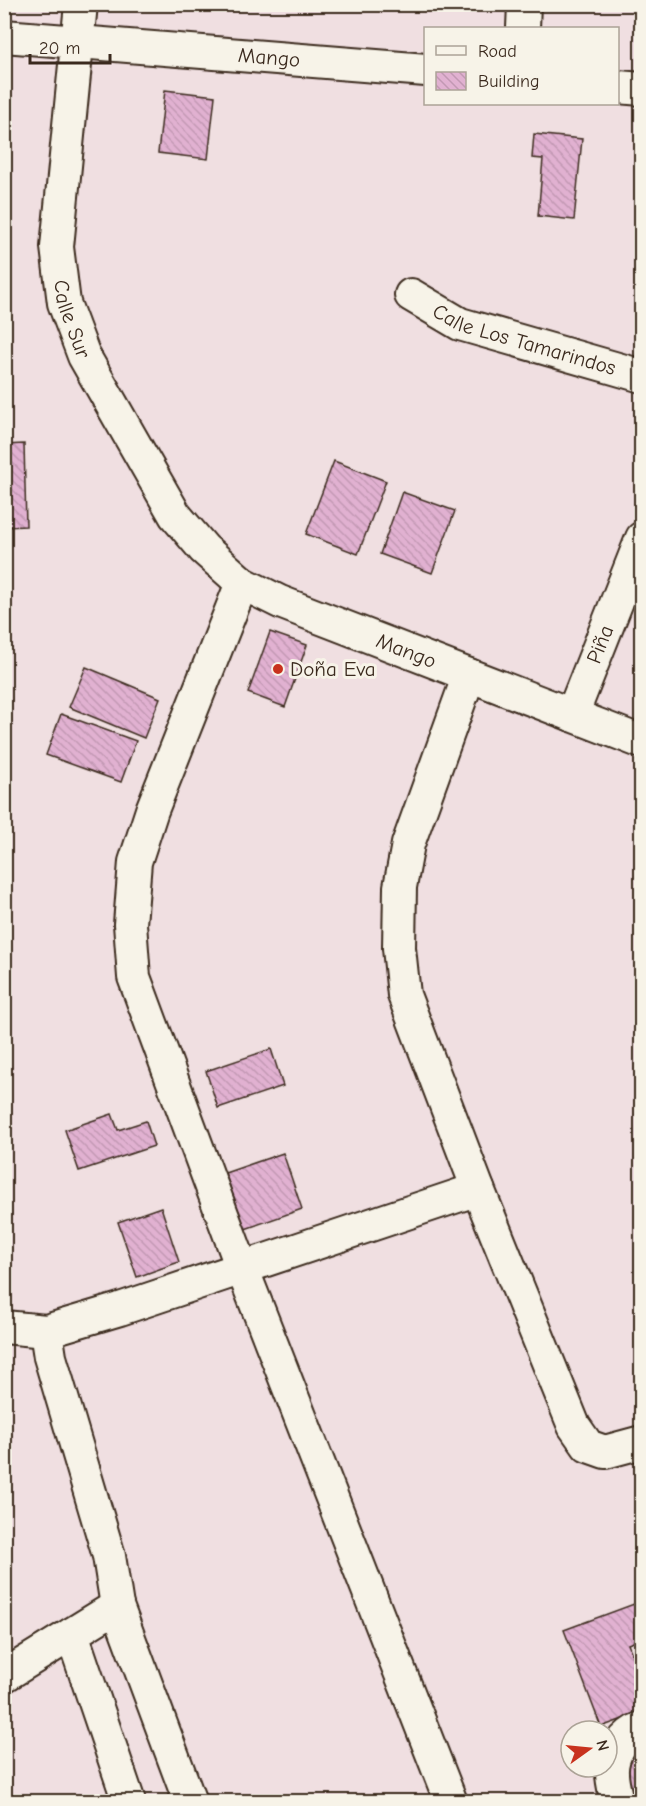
<svg xmlns="http://www.w3.org/2000/svg" width="646" height="1806" font-family="'Comic Neue',sans-serif">
<style>
.building{fill:url(#building-back-hatch);stroke:#3b2a1e;stroke-width:1.5}
.lines{fill:none;stroke-linecap:round;stroke-linejoin:round}
.minor-casing{stroke:#3b2a1e;stroke-width:36}
.minor{stroke:#f7f3e8;stroke-width:32}
.poi-dot{fill:#c8321e;stroke:#f7f3e8;stroke-width:2}
.labels{text-anchor:middle;dominant-baseline:central;stroke-width:6;stroke-linejoin:round;paint-order:stroke}
.street-label{font-size:21px;fill:#3b2a1e;stroke:#f7f3e8}
.poi-label{font-size:21px;fill:#3b2a1e;stroke:#f7f3e8;text-anchor:start}
</style>
<defs>
<pattern id="building-back-hatch" width="6" height="6" patternUnits="userSpaceOnUse" patternTransform="scale(1.5)"><rect width="6" height="6" fill="#e1b1d1"/><path d="M-1 5l2 2M0 0l6 6M5-1l2 2" fill="none" stroke="#c298b3"/></pattern>
</defs>
<rect width="100%" height="100%" fill="#f0dfe1"/>
<filter id="ink" filterUnits="userSpaceOnUse"><feTurbulence type="fractalNoise" baseFrequency=".0167" numOctaves="2"/><feDisplacementMap in="SourceGraphic" scale="12" xChannelSelector="R" yChannelSelector="G"/><feConvolveMatrix kernelMatrix="1 2 1 2 8 2 1 2 1" color-interpolation-filters="sRGB"/></filter>
<g filter="url(#ink)">
<path class="building" d="M165,90L215,96L208,159L158,153Z
M534,134L582,139L574,220L538,216L543,159L532,158Z
M24,444L26,526L4,527V445Z
M334,461L386,481L358,554L306,534Z
M402,492L455,511L432,573L380,554Z
M270,632L307,645L285,707L248,693Z
M86,667L160,698L144,738L69,707Z
M61,714L136,741L121,782L46,755Z
M271,1049L283,1086L218,1108L206,1071Z
M112,1114L118,1130L146,1121L154,1146L79,1171L65,1130Z
M283,1153L302,1209L245,1229L225,1173Z
M161,1207L179,1262L137,1277L118,1222Z
M642,1601V1639L628,1644L642,1679V1712L601,1727L564,1630Z
M642,1753V1788L626,1794L615,1764Z"/>
<g class="lines">
<defs>
<g id="minor">
<path id="s1" d="M81,4L57,247L64,303L84,356L175,515L204,549L242,583L280,602L642,742"/>
<path d="M523,28L524,4"/>
<path id="s2" d="M4,36L426,70"/>
<path d="M618,87L642,89"/>
<path id="s3" d="M411,295L460,324L642,376"/>
<path d="M242,583L152,810L135,862L130,924L134,977L242,1268L451,1802"/>
<path d="M469,675L408,844L400,887L399,948L404,995L478,1189L574,1426L588,1446L605,1452L642,1442"/>
<path id="s4" d="M572,715L642,538"/>
<path d="M4,1327L46,1331L120,1309L478,1189"/>
<path d="M46,1331L50,1357L109,1556L117,1606L190,1802"/>
<path d="M72,1634L129,1802"/>
<path d="M4,1676L117,1606"/>
<path d="M617,1802C615,1792 612,1782 612,1773C611,1754 624,1734 642,1728"/>
</g>
</defs>
<use href="#minor" class="minor-casing"/>
<use href="#minor" class="minor"/>
</g>
</g>
<circle class="poi-dot" cx="278" cy="669" r="6"/>
<g class="labels">
<g class="street-label">
<text stroke="none"><textPath href="#s2" startOffset="266">Mango</textPath></text>
<text stroke="none"><textPath href="#s1" startOffset="318">Calle Sur</textPath></text>
<text stroke="none"><textPath href="#s3" startOffset="123">Calle Los Tamarindos</textPath></text>
<text stroke="none"><textPath href="#s4" startOffset="76">Piña</textPath></text>
<text stroke="none"><textPath href="#s1" startOffset="814">Mango</textPath></text>
</g>
<g class="poi-label">
<text x="290" y="669">Doña Eva</text>
</g>
</g>
<rect width="646" height="1806" fill="none" stroke="#f7f3e8" stroke-width="24"/>
<rect x="12" y="12" width="622" height="1782" fill="none" stroke="#3b2a1e" stroke-width="2" filter="url(#ink)"/>
<rect x="424" y="27" width="195" height="78" fill="#f7f3e8" stroke="#aca397" stroke-width="1.5"/>
<rect x="436" y="46" width="30" height="9" fill="#f7f3e8" stroke="#aca397" stroke-width="1.5"/>
<text x="478" y="57" font-size="18" fill="#3b2a1e">Road</text>
<rect x="436" y="72" width="30" height="18" fill="url(#building-back-hatch)" stroke="#aca397" stroke-width="1.5"/>
<text x="478" y="87" font-size="18" fill="#3b2a1e">Building</text>
<g transform="translate(589 1749) rotate(75)"><circle r="28" fill="#f7f3e8" stroke="#aca397" stroke-width="1.5"/>
<path d="M0-4.5L10 22L0 15L-10 22Z" fill="#c8321e"/>
<text y="-9" font-size="16" font-weight="bold" text-anchor="middle" fill="#3b2a1e">N</text>
</g>
<path d="M30 54v9h80v-9" fill="none" stroke="#3b2a1e" stroke-width="3"/>
<text x="39" y="54" font-size="18" fill="#3b2a1e" stroke="#f7f3e8" stroke-width="4.5" paint-order="stroke">20 m</text>
</svg>
